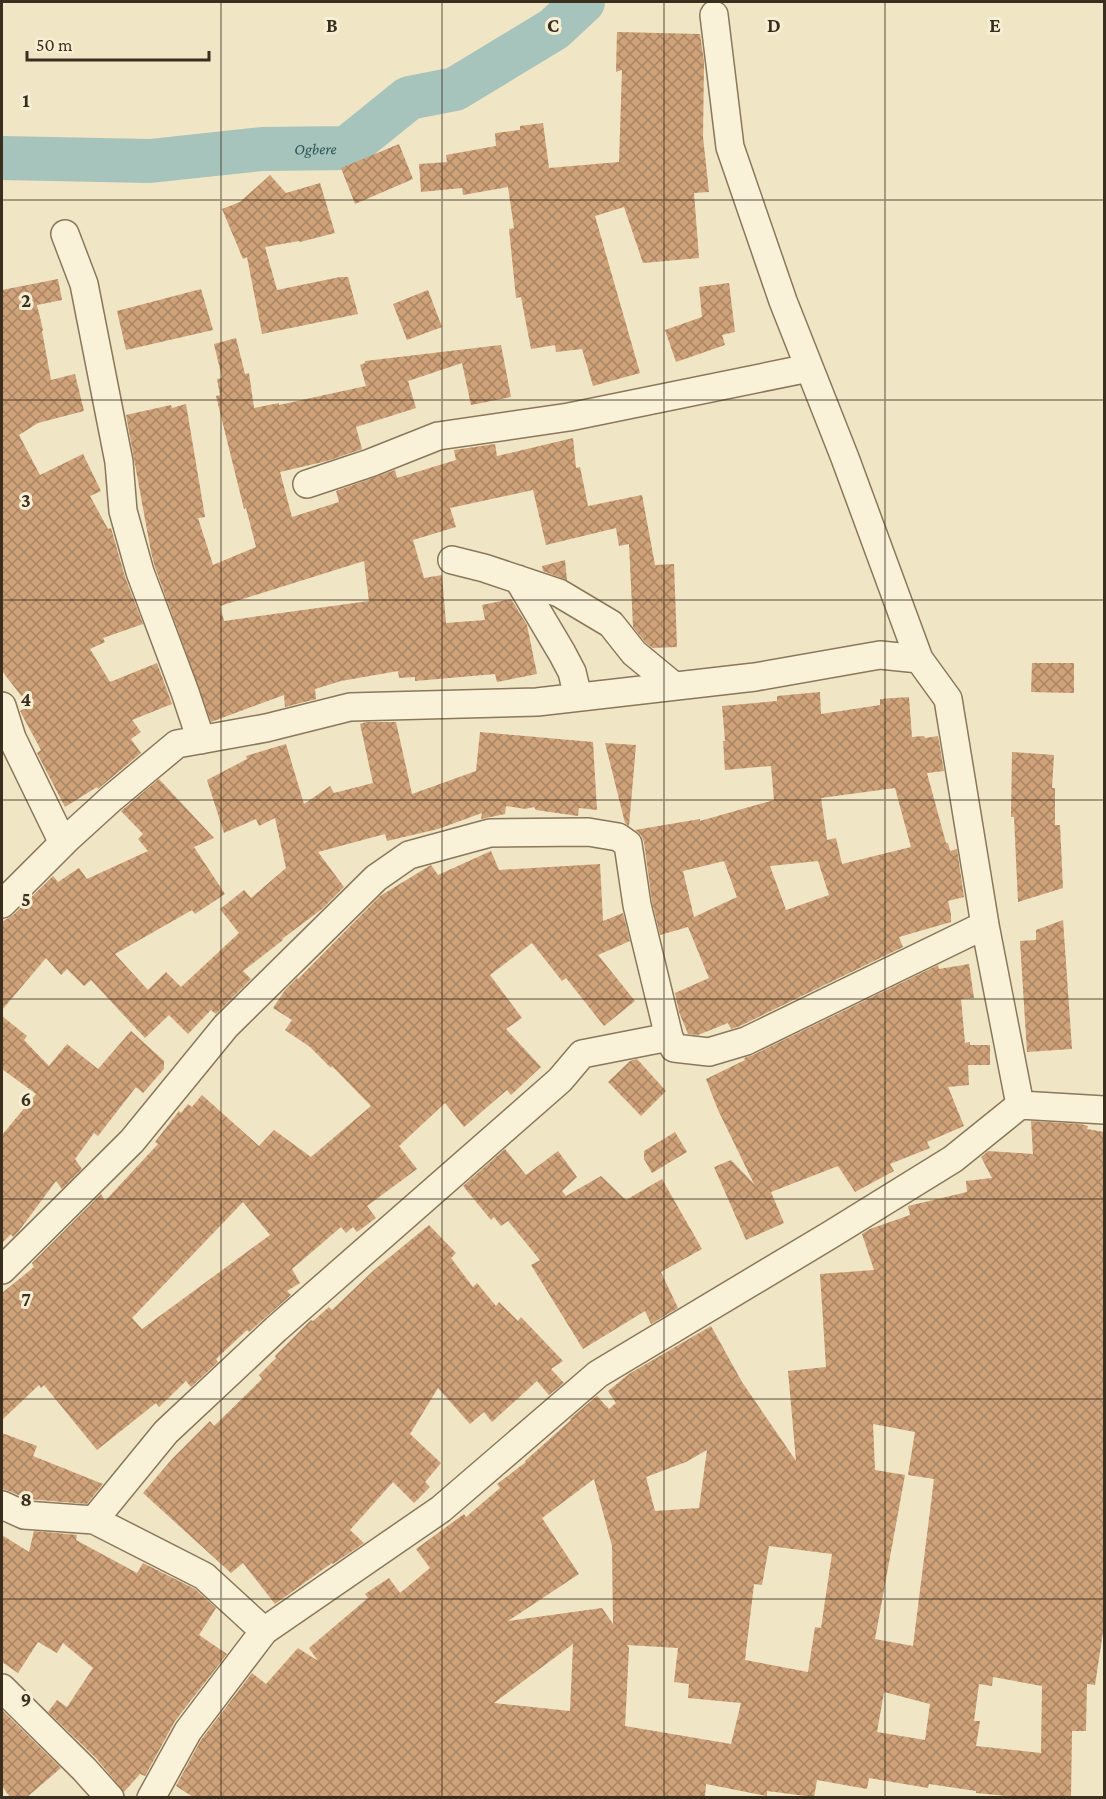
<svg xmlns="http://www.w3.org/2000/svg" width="1106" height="1799" font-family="'Crimson Pro',serif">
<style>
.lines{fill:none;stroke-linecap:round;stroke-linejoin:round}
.river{stroke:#a6c3bc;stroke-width:44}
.building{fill:url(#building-cross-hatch);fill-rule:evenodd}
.minor-casing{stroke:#8b775a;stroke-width:30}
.minor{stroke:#faf2d8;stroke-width:27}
.grid{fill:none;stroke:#3a2e1e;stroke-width:1.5;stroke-opacity:0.55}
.labels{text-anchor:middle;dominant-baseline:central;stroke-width:6;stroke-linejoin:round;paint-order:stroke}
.water-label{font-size:16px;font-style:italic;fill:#2d5b5a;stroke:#f7efd4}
.grid-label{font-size:20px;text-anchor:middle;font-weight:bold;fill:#3a2e1e;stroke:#f7efd4;stroke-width:6;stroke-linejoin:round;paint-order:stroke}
</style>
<defs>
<pattern id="building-cross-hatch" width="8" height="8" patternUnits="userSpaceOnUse" patternTransform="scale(1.5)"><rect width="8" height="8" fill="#cfa279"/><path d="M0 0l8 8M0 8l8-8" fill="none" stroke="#a98463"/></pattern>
</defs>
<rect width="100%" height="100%" fill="#f0e5c4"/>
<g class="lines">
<path class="river" id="s1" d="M2,158L150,161L262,149L347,148L409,98L455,89L554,29L583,2"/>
</g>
<path class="building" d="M617,32L700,34L704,61L703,137L709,192L694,193L699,258L643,263L624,207L595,216L640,373L593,386L582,349L556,352L555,345L531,349L521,297L516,298L509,229L514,228L508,187L463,195L462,188L421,192L419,164L447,162L446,155L496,146L495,133L520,130V126L543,123L549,168L619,162L622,70L616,72Z
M399,144L413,179L355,204L341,168Z
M270,175L286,193L320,183L335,233L300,242L299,241L265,247L277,290L340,277H348L358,314L262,334L247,257L243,259L222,209L240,202Z
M58,279L62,300L37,305L43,330L42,331L51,380L75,374L84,411L38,423L19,435L40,475L83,454L101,491L90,496L108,529L111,528L125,577L143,624L103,638L105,642L90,649L110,682L157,663L172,704L132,720L141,732L131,739L141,753L98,789L97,787L65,807L37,753L41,750L21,713L20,711L29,706L2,671V290Z
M729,283L735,332L722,335L725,345L676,362L665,330L702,317L699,287Z
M201,289L213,330L126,350L117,311Z
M428,290L442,327L407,340L393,304Z
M236,338L245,374L249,373L254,408L279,403V405L366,386L360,365L365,363V361L501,345L511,397L471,405L462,363L408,381L416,408L356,427L362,449L327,461L280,472L292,517L339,502L336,491L395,470L397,478L456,460L454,450L495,444L497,456L573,438L576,468L580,467L588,506L642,495L655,565L674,564L677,647L652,648L645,642L633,627L629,544L619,546L616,528L546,545L533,490L450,508L456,527L413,540L424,578L442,575L446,623L485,620L482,605L511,599L527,625L537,674L497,682L495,674L415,681V677L399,678L398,671L341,681L315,689L316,699L285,707L284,695L211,722L155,567L151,552L126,415L171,405L172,408L186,404L205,517L198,518L213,565L256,547L246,508L244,509L216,396L220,395L217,379L222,378L214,344ZM364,561L369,601L224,621L220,606Z
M565,560L567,580L543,571L542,566Z
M1032,663H1074V693L1031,692Z
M820,692L821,714L880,705V699L909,697L912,737L924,736L925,738L938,736L944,771L927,773L946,843H948L950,851L957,849L964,897L948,901L951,914V922L899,937L903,947L740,1026L731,1029L728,1023L698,1035L688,1034L679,1012L675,993L709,978L688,927L660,935L652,902L644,842L641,835L635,830L700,819V821L774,800L771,766L725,770L723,741H725L722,706L777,701V696ZM895,788L911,847L842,864L836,838L827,840L821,798ZM724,861L737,897L694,917L683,871ZM818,861L829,895L786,910L770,866Z
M366,722H396L412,794L476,771L480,732L593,742L597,810L579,808L578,816L536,810L534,807L525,809L506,806L505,814L481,819L482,813L438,829L387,841L385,834L318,852L344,887L322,909L282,939L283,940L243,971L251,979L216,1014L211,1010L188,1034L169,1015L145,1038L91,980L84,986L67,969L61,975L46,958L2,1010V922L13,915L53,876L58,882L79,868L87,879L148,851L138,839L143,834L121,811L159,779L214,838L194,847L225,894L195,914L192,910L115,954L148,990L166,972L181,987L239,933L220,909L244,890L251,898L286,868L275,818L259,826L256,819L224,833L207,780L247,759L246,756L286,744L304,804L330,786L334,793L373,783L360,724Z
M605,743L636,745L629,826L625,823Z
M1012,752L1054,755L1052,788H1055V825H1060L1063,888L1018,902L1014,817H1011Z
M491,851L499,870L600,864L603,921L623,913L630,941L598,955L635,1001L604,1026L566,978L562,981L532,943L490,975L522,1018L506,1029L541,1067L511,1095L507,1090L464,1127L445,1103L399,1146L417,1169L367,1206L376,1218L357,1232L353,1227L346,1233L341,1227L292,1269L300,1283L287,1291L291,1295L249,1332L247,1330L216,1359L218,1362L191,1387L186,1381L159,1407L156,1403L97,1450L44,1385L41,1388L39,1385L2,1420V1293L34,1267L32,1263L101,1194L105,1201L158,1144L155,1142L179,1111L181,1113L188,1104L192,1107L202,1095L259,1146L274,1130L311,1157L371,1106L332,1066L331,1068L310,1047L285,1030L292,1020L273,1008L285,990L297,978L298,979L380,896L431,865L438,875ZM243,1202L270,1235L142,1329L132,1318Z
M1063,920L1072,1049L1027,1052L1020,941L1036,940V930Z
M969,964L974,998L961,999L965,1043L970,1042V1045H990V1065H968L969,1085L948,1087L964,1126L927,1142L930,1148L890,1164L894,1171L855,1192L838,1166L771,1192L784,1223L746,1240L714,1167L731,1160L754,1184L718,1110L706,1079L745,1060L744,1058L753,1055L938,965L939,969Z
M2,1016L27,1036L24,1040L49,1066L67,1044L98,1069L131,1031L164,1061V1069L143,1093L136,1087L98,1136L94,1133L75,1159L82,1169L62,1189L56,1181L18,1232L13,1237L11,1234L2,1243V1135L36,1094L2,1069Z
M637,1059L666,1091L641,1116L608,1082L630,1061Z
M1031,1121L1081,1124L1088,1126L1087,1129L1104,1132V1633L1103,1632L1095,1685L1087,1684L1086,1731H1072L1071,1797H1017L976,1793V1791L929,1784L928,1788L869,1778L867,1789L817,1780L814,1797L767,1791V1796L706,1784L705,1797H193L176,1786L201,1740L252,1673L266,1684L298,1648L318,1661L309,1648L368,1598L365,1594L389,1578L400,1593L430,1568L416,1549L464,1514L466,1517L500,1488L497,1484L526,1462L525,1461L571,1420L570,1419L597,1396L609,1409L616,1403L608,1391L629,1374L711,1326L742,1382L796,1461L788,1371L826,1367L820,1274L874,1270L862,1234L870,1229L910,1215L908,1206L967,1192L966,1181L992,1178L981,1157L988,1151L1033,1154ZM873,1424L915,1432L908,1475L934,1479L913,1646L875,1639L905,1475L875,1470ZM707,1450L699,1508L655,1511L646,1477L686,1462ZM594,1479L612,1546L613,1624L602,1608L508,1621L579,1574L542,1518ZM769,1546L832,1554L821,1628L815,1627L808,1672L745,1660L754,1584L762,1585ZM573,1644L570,1711L494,1703ZM627,1645L678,1648L674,1682L689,1684L688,1698L741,1703L731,1744L625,1726L629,1648ZM993,1677L1042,1686L1041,1753L976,1746L980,1721H974L979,1684L992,1686ZM884,1692L930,1704L925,1740L877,1732Z
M675,1132L687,1152L652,1173L644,1159V1151Z
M505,1149L526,1175L558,1151L577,1177L562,1191L566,1196L601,1176L626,1200L662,1179L702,1249L661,1272L678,1308L651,1324L645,1311L583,1349L531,1265L540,1260L508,1221L501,1226L494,1217L491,1220L463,1186Z
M429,1225L456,1253L451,1258L473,1287L477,1283L496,1306L499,1302L518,1321L521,1317L563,1361L551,1369L564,1383L549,1395L537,1381L492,1422L484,1412L470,1424L438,1388L410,1434L441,1463L425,1482L430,1487L414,1503L393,1482L350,1530L364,1543L333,1564L332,1563L275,1604L243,1563L231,1573L143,1493L172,1459L210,1421L214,1426L262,1379L259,1375L276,1358L275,1356L311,1320L313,1321L329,1307L332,1310L374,1270Z
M2,1433L37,1446L33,1456L103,1484L87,1504L28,1499L9,1491L2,1489Z
M34,1531L77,1535L76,1540L137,1573L143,1563L195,1589L216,1608L199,1635L227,1654L175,1721L145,1776L140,1774L124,1792L96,1758L48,1712L57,1700L67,1707L93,1668L63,1643L57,1653L38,1642L18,1673L2,1662V1535L29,1552Z
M2,1710L61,1768L27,1797H10L2,1786Z"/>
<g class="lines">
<defs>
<path id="minor" d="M714,15L730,147L783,301L845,458L919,659L948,699L985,925L1020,1105
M65,234L84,284L119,462L123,511L140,572L185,692L201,740
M307,484L370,463L438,436L569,417L809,368
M452,560L484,568L559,593L611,624L634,653L674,686
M518,579L562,653L572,672L578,697
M2,706L12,738L63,843
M2,904L68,838L112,798L177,744L266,728L350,707L537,702L755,677L880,655L919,659
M2,1270L132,1141L226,1026L376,878L409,855L490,833L588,832L618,837L628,844L637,905L669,1037
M2,1505L24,1515L94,1520L204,1576L264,1631
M94,1520L166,1432L276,1329L560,1080L582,1054L669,1037L674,1048L709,1052L746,1041L985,925
M2,1688L84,1769L110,1798
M151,1798L188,1731L264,1631L441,1509L598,1374L830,1235L953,1159L1020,1105L1104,1110"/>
</defs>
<use href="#minor" class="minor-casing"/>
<use href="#minor" class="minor"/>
</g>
<path class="grid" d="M221,2V1798M442,2V1798M664,2V1798M885,2V1798M2,200H1104M2,400H1104M2,600H1104M2,800H1104M2,999H1104M2,1199H1104M2,1399H1104M2,1599H1104"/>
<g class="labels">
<g class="water-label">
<text stroke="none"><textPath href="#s1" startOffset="314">Ogbere</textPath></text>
</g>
</g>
<g class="grid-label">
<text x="332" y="32">B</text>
<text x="553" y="32">C</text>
<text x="774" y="32">D</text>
<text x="995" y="32">E</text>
<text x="26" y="107">1</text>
<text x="26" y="307">2</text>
<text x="26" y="507">3</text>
<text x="26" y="706">4</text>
<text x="26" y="906">5</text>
<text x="26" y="1106">6</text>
<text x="26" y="1306">7</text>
<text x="26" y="1506">8</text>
<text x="26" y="1706">9</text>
</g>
<rect width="1106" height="1799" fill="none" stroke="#3a2e1e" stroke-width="6"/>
<path d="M27 51v9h182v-9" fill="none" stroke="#3a2e1e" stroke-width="3"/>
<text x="36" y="51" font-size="18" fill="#3a2e1e" stroke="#f7efd4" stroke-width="4.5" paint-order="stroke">50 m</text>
</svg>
